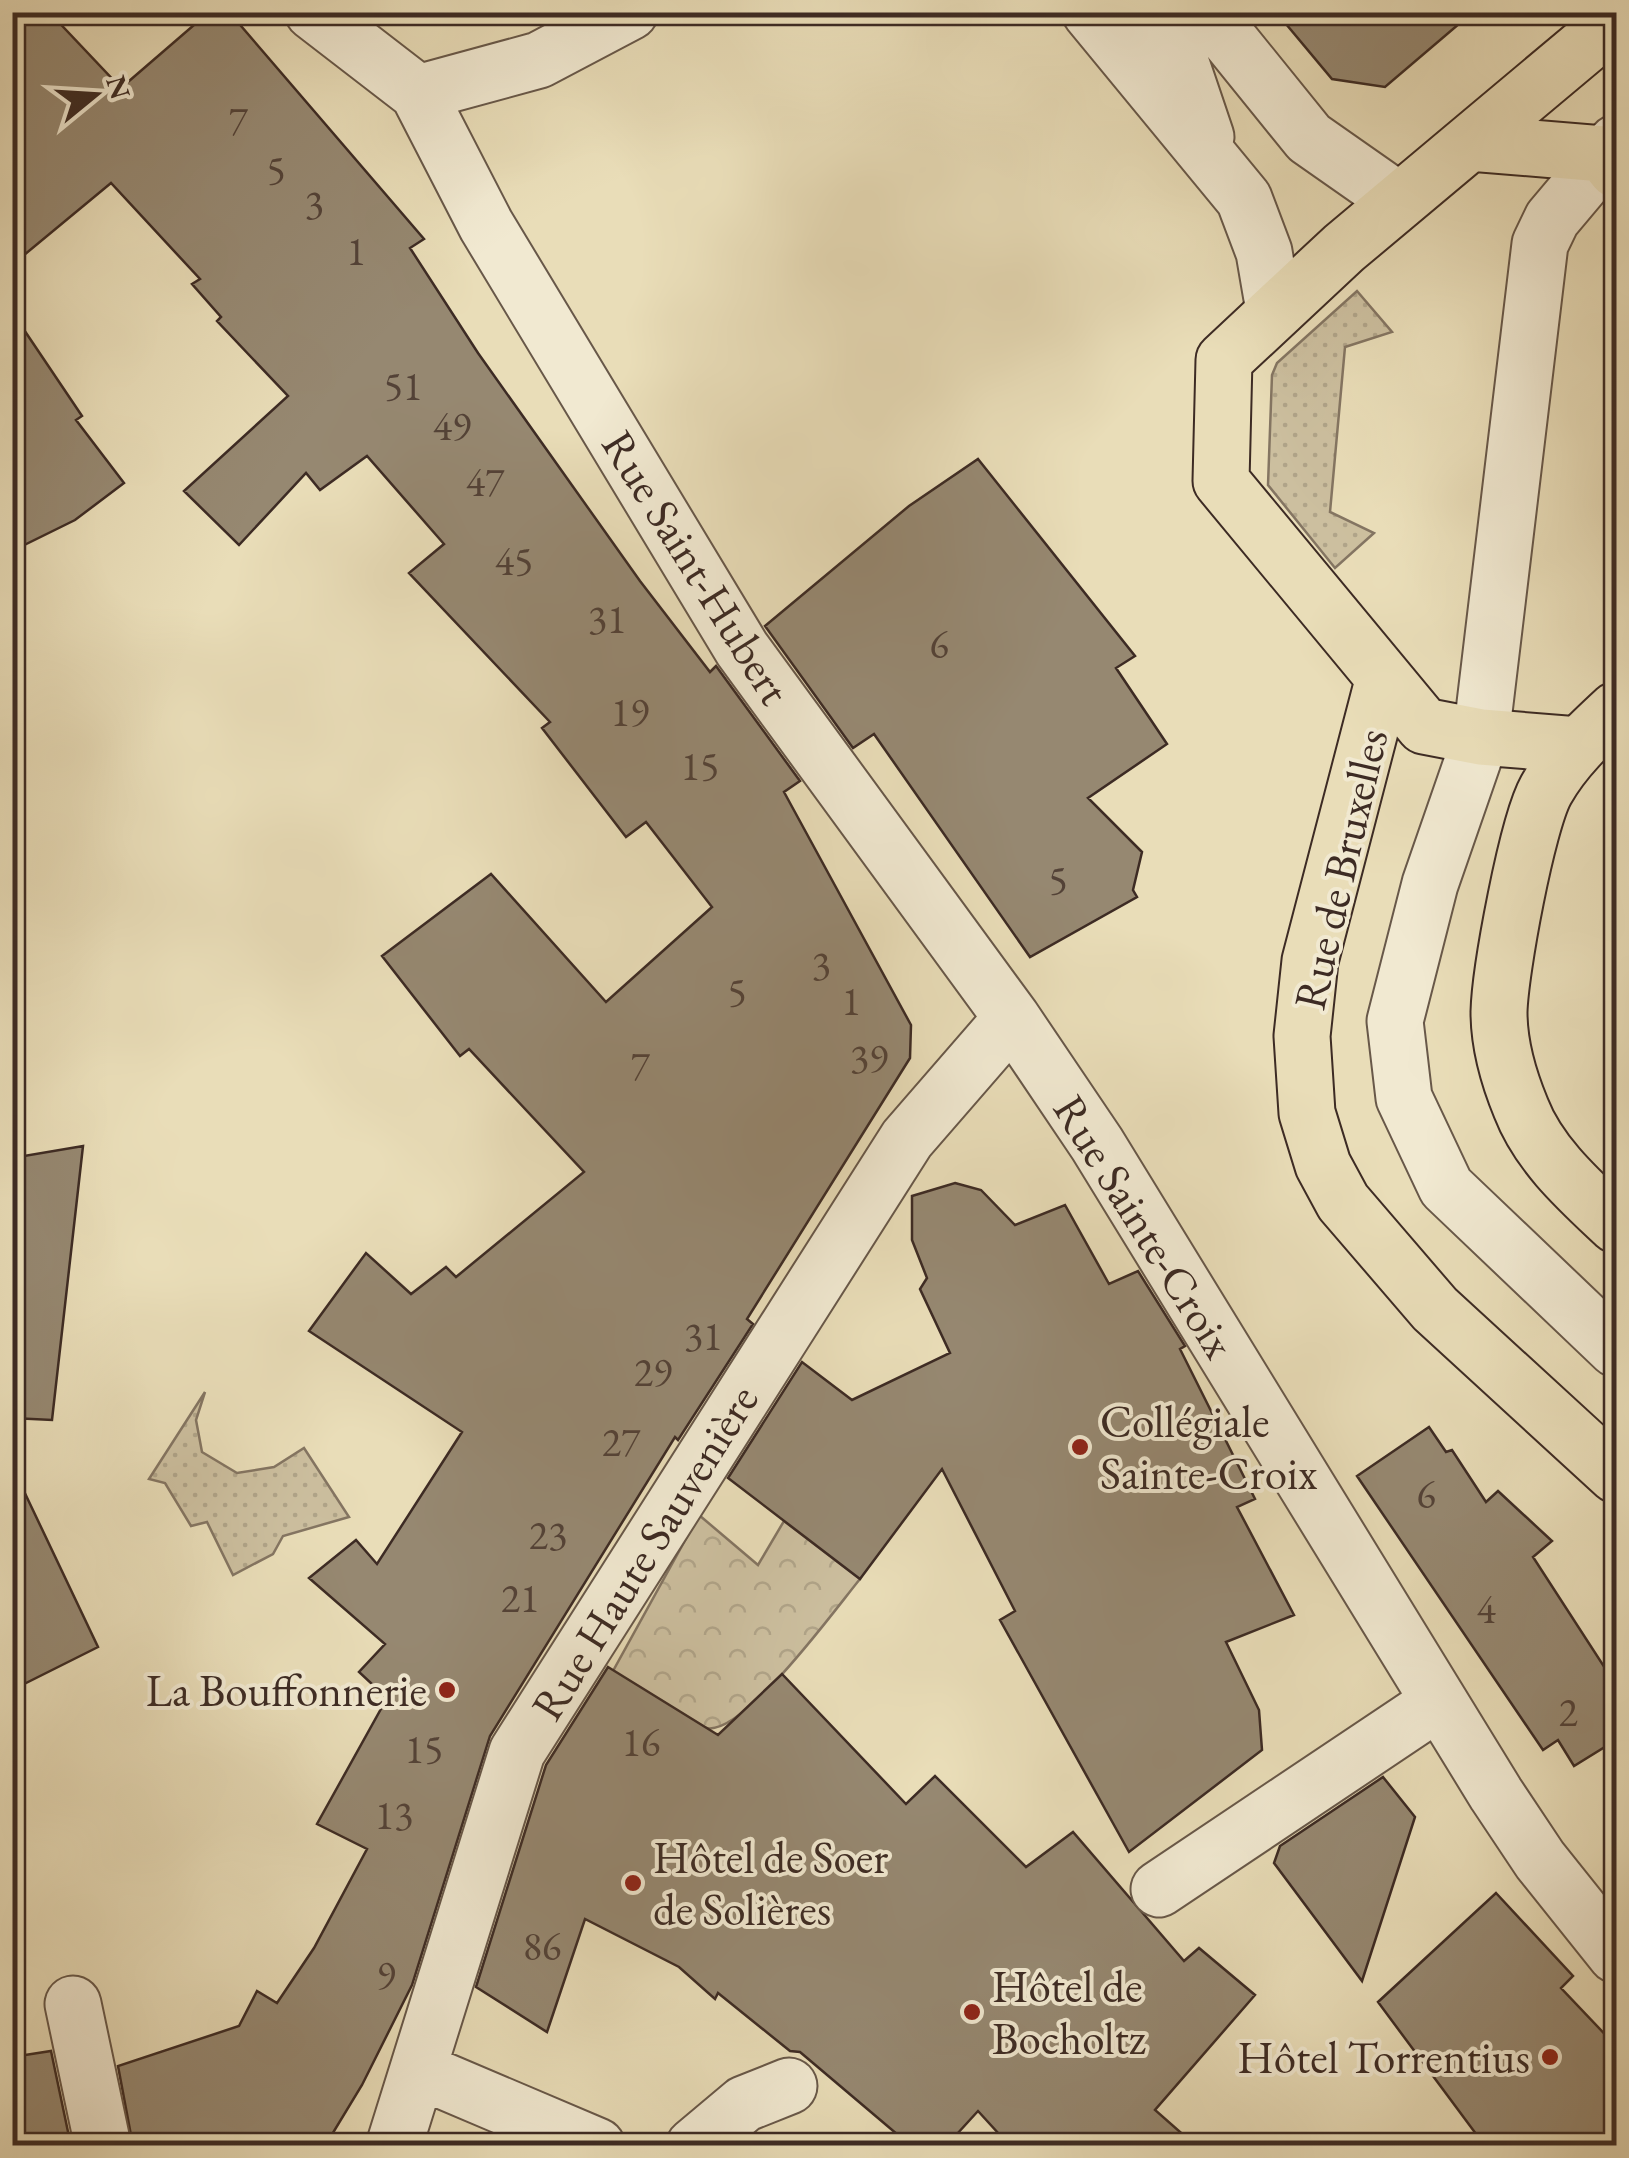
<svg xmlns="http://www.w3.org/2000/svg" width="1629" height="2158" font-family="'EB Garamond',serif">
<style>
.grass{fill:url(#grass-dots);stroke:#847562;stroke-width:2.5}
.park{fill:url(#park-crowns);stroke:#847562;stroke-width:2.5}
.building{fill:#968871;stroke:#3d2b24;stroke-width:2.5}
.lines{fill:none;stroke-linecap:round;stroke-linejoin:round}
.minor-casing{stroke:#685849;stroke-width:59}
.major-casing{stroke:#3d2b24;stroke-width:59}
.minor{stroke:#f1e9d1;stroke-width:55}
.major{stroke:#e9ddb8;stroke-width:55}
.poi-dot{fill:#8f2418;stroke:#f1e9d1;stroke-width:4}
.labels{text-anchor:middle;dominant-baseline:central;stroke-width:8;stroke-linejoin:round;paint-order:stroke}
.number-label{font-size:40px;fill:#534237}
.street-label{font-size:45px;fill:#3d2b24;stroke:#f1e9d1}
.poi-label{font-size:45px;fill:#3d2b24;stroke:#f1e9d1;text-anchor:start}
</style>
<defs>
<pattern id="grass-dots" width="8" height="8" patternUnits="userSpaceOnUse" patternTransform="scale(2.5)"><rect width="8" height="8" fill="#ccbf9f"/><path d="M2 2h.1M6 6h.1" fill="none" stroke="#b0a489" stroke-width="1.8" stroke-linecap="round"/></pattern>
<pattern id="park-crowns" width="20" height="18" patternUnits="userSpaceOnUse" patternTransform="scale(2.5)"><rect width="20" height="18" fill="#ccbf9f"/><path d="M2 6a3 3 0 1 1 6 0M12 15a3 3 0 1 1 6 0" fill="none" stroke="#b0a489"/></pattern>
</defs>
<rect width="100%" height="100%" fill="#e9ddb8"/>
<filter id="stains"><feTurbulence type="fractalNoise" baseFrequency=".002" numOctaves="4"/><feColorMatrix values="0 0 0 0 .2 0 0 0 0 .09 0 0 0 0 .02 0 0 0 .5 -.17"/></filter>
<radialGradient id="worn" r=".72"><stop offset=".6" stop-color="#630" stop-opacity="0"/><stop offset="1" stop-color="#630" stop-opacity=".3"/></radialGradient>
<path class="grass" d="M1357,291L1392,332L1345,347L1330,512L1374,533L1335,568L1268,485L1272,375L1277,363Z
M205,1392L196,1420L202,1452L237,1473L274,1467L304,1448L349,1517L283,1536L273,1554L233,1575L207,1522L191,1526L165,1483L149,1479Z"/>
<path class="park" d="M699,1515L758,1565L784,1521L860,1579C836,1608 743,1737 706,1728C686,1723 634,1683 613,1671Z"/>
<path class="building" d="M12,12H49L121,88L209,12H229L424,239L410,248L478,353L640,581L710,672L716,666L800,781L784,792L911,1025L910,1058L747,1319L753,1324L678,1440L675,1437L490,1736L412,1985L362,2085L325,2146H133L118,2066L239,2026L257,1991L277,2003L314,1948L367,1849L317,1824L387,1698L359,1672L385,1644L309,1578L356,1540L377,1564L462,1432L309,1331L366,1253L411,1294L446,1267L456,1277L584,1172L469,1049L460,1056L382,956L491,874L606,1002L712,907L646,822L626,837L542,728L550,722L409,573L444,544L367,456L320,490L306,473L239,545L184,491L288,396L217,321L221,317L192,284L200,279L111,183L12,265Z
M1276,12H1473L1385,87L1332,79Z
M12,312L82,416L76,420L124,483L75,520L12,551Z
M978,459L1135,656L1116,668L1167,744L1088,798L1142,852L1133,890L1137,897L1030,957L874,734L853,748L765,626L909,506Z
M83,1146L52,1420L12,1418V1158Z
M955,1183L981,1190L1015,1225L1065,1205L1109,1284L1138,1271L1185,1346L1180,1349L1255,1499L1237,1507L1294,1615L1226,1642L1259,1710L1262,1750L1129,1852L1000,1620L1015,1611L942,1469L860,1579L728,1478L802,1362L852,1400L950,1353L920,1289L927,1278L912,1240V1196Z
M1429,1427L1446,1452L1452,1450L1486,1502L1498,1491L1552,1541L1533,1557L1616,1685V1740L1574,1766L1558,1740L1543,1750L1357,1476Z
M12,1466L98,1647L12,1690Z
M608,1667L718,1735L782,1674L906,1804L935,1776L1026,1867L1073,1832L1184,1961L1199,1948L1255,1995L1155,2110L1196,2146H1010L978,2111L946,2146H911L800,2052L790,2051L718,1993L715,1999L679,1967L585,1919L547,2032L476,1987L546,1765Z
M1383,1777L1415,1817L1362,1981L1274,1863L1280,1846Z
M1496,1893L1573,1976L1561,1988L1616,2046V2146H1485L1378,2002Z
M51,2051L71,2146H12V2057Z"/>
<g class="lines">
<defs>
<path id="minor" d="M313,12L418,93L539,60L630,12
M1090,12L1244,199L1264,252L1274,310
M1151,12L1177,51L1206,137
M1207,12L1309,138L1399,201
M418,93L486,225L742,649L1012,1018L1097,1144L1496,1794L1540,1860L1616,1955
M1616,143L1552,219L1540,244L1481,737L1430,884L1395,1021L1404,1098L1446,1187L1616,1349
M1159,1889L1437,1703
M73,2004L103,2146
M418,2070L597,2146
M394,2146L517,1752L907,1139L1012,1018
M694,2146L744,2104L789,2086"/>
<path id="major" d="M1470,143L1603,154L1616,170
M1383,681L1310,961L1302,1036L1307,1113L1323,1165L1343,1202L1435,1309L1616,1475
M1616,710C1590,734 1564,758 1546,790C1527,824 1500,971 1499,1012C1499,1044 1509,1079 1521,1108C1539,1155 1580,1191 1616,1225
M1578,745L1481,737L1424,726L1221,481L1224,360L1344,248L1616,20"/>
</defs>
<use href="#minor" class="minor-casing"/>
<use href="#major" class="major-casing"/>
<use href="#minor" class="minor"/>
<use href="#major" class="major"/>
</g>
<g class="poi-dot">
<circle cx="1080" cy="1447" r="10"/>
<circle cx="447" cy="1690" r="10"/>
<circle cx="633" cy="1883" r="10"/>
<circle cx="972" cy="2012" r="10"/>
<circle cx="1550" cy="2057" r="10"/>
</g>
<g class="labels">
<g class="number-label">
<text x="238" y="121">7</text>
<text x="276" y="170">5</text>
<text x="314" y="204">3</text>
<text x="356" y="251">1</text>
<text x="403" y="386">51</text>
<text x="452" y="426">49</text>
<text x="485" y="482">47</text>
<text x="514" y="561">45</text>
<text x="607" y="619">31</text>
<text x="939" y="644">6</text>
<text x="630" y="712">19</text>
<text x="700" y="766">15</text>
<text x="1058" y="880">5</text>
<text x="821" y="965">3</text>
<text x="737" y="992">5</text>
<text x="851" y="1001">1</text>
<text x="869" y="1058">39</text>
<text x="640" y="1066">7</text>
<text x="703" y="1336">31</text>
<text x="653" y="1372">29</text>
<text x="621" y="1442">27</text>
<text x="1426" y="1494">6</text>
<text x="548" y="1535">23</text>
<text x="520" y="1598">21</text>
<text x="1486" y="1609">4</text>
<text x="1568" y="1712">2</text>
<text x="641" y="1742">16</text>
<text x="424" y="1749">15</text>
<text x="394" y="1815">13</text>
<text x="542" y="1946">86</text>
<text x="386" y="1975">9</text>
</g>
<g class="street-label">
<text transform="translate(697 567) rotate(58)">Rue Saint-Hubert</text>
<text transform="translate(1340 869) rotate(-77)">Rue de Bruxelles</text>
<text transform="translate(1145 1226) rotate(58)">Rue Sainte-Croix</text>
<text transform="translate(644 1552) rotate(-58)">Rue Haute Sauvenière</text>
</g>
<g class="poi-label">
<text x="1100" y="1421">Collégiale<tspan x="1100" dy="52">Sainte-Croix</tspan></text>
<text x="427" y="1690" text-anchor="end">La Bouffonnerie</text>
<text x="653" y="1857">Hôtel de Soer<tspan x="653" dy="52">de Solières</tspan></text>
<text x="992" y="1986">Hôtel de<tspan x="992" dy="52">Bocholtz</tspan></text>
<text x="1530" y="2057" text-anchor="end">Hôtel Torrentius</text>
</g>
</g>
<rect width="1629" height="2158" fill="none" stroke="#e9ddb8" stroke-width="50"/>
<rect x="15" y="15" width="1599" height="2128" fill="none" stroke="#3d2b24" stroke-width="5"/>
<rect x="25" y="25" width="1579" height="2108" fill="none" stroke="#3d2b24" stroke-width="2.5"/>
<g transform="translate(95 95) rotate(72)" stroke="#f1e9d1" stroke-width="8" paint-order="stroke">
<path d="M0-8L18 38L0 25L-18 38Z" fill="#3d2b24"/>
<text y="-15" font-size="28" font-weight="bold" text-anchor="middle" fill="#3d2b24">N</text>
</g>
<rect width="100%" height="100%" filter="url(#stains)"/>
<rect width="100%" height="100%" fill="url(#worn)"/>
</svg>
